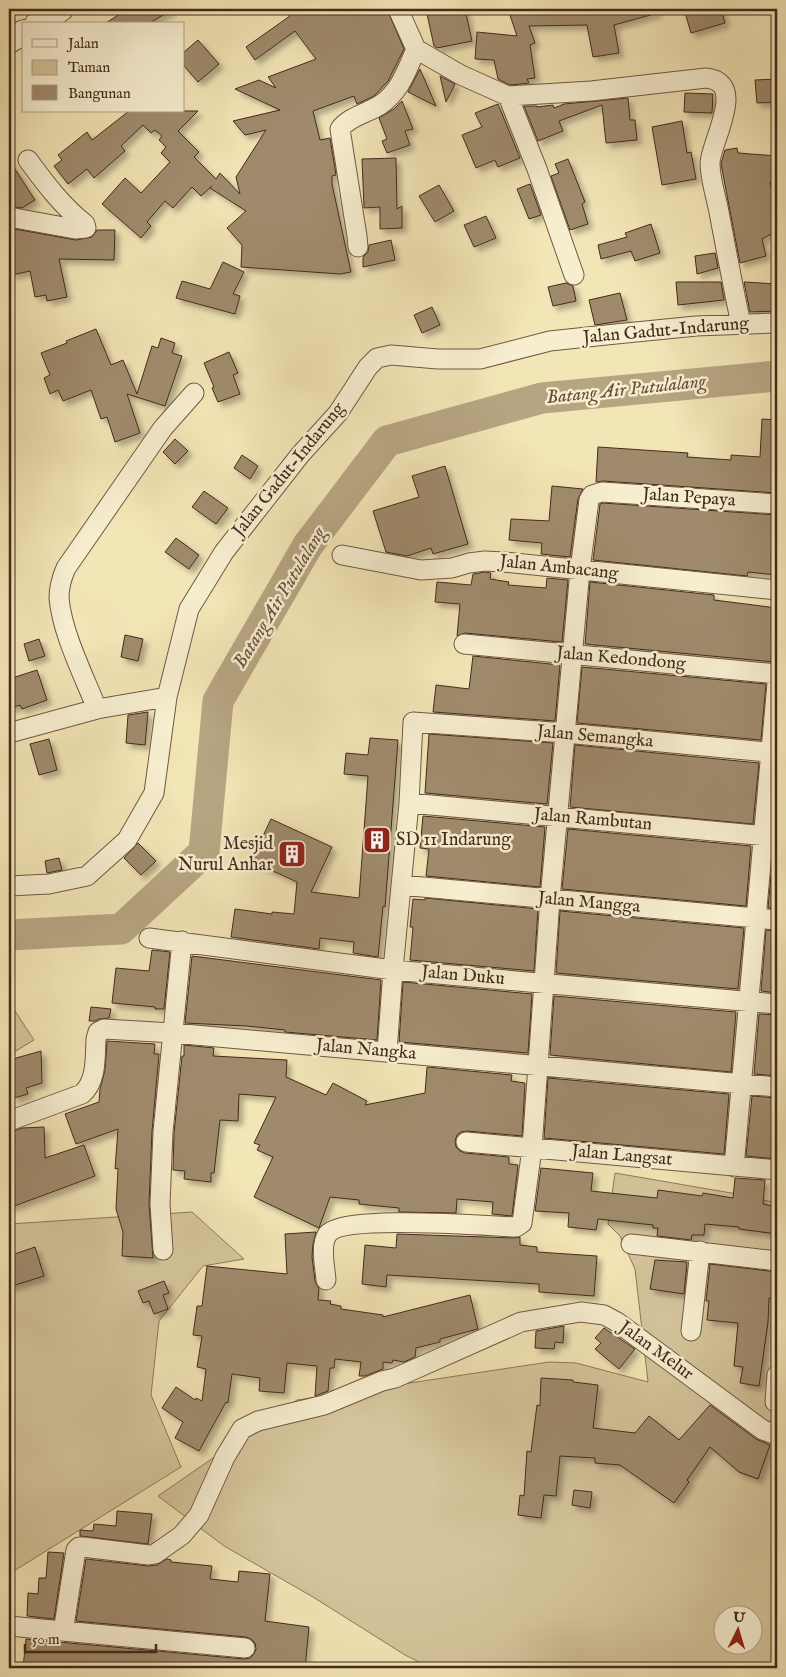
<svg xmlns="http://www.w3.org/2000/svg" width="786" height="1677" font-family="'IM FELL English',serif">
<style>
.green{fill:#d5c59c;stroke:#8d785c;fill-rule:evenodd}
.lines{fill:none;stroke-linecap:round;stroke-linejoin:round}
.river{stroke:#b7a582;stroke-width:31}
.building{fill:#9f8b6c;stroke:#452a1c;filter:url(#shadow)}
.minor-casing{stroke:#705942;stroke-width:21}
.tertiary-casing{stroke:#705942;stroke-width:26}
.minor{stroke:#f7eed0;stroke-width:19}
.tertiary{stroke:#f7eed0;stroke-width:24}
.labels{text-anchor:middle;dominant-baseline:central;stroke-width:5;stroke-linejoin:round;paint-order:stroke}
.street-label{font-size:18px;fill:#452a1c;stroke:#f7eed0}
.poi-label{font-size:18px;fill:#452a1c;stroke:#f7eed0;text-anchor:start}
.water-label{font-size:19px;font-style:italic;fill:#674f3b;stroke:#f7eed0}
</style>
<defs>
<filter id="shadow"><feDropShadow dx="4.5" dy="4.5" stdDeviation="2.5" flood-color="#0004"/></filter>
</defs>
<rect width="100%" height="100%" fill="#f2e5b6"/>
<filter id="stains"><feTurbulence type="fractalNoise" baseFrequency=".004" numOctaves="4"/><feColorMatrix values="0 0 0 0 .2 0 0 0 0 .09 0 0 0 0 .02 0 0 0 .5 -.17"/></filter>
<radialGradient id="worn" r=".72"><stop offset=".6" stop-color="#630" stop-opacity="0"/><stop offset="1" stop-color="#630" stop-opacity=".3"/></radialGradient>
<path class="green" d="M9,1008H13L34,1040L9,1055Z
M615,1173L737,1194L777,1203V1668H431L405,1655L313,1597L224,1546L158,1496L297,1400L549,1362L576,1363L648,1382L635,1269L620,1236L608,1224ZM724,1614H754V1644H724Z
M192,1212L244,1259L203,1266L159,1321L151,1395L181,1467L9,1574V1224Z"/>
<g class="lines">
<path class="river" d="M9,935L121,929L204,852L218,701L308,545L387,441L542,398L777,376"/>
</g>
<path class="building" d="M128,9H173L148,24H104Z
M284,9H387L404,49L388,81L374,96L357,104L354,96L313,111L320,140L330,138L336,175L332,176V184L351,272L340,274L241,267L242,245L227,228L246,211L210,188L212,186L201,196L192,187L173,208L165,201L147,222L151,226L141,238L102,204L125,178L141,193L170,162L161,153L166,147L159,140L162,136L155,130L151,133L143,125L121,146L125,151L94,178L87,169L68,184L54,166L62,160L58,155L87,132L92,140L129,111H198L178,131L199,152L194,157L216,179L220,173L240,194L236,177L266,130L245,135L233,121L280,110L235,89L259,80L276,88L268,77L316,59L295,31L255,60L246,47L290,16Z
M426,9H465L472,41L437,48L434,46Z
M508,9H657L658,13L614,25L619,53L593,57L587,25L529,26L535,43L530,45L535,78L527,79L529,83L510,85L498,79L494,60L475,59L477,32L517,36Z
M684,9H721L725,23L691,33Z
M198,40L219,64L198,82L184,66V52Z
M420,69L436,106L408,92Z
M440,76L455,84L446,102Z
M777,79V102L757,103L755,80Z
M685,93L713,94L712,113L684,112Z
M628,98L630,120H635L637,140L606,143L602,105L559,121L563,131L538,141L524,106H537V107L553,105L554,108L564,104Z
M402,101L413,129L405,131L410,145L387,153L382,141L387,139L379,118L394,109Z
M498,104L520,158L498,167L495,160L476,168L462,135L482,127L475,113Z
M682,121L687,153L691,152L696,179L662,185L652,127Z
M737,148L738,153L777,156V183L770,182L777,210V231L762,239L766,256L740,263L721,164L725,150Z
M396,158L397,209L402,206V228L380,229V207L364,208L362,159Z
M568,159L585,202L582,204L588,224L570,230L551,176L559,173L555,164Z
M9,160L35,200L22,208L15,207L9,196Z
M530,184L541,215L529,219L517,189Z
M439,185L454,211L435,222L419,196Z
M486,216L496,238L474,247L464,225Z
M651,224L660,253L635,261L631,251L601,259L598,245L627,237L625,233Z
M9,228L76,240L92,237L97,230H115L114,260L59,259L67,297L47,301L46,295L35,297L30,271L12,275L9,259Z
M391,240L395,260L363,267V257L368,252L369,245Z
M715,253L718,268L697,274L695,256Z
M223,262L244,272L233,294L240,296L235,314L176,298L182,281L210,289Z
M676,282H721L724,300L678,305Z
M744,282L777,284V311L750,312Z
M566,283L573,286L576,301L553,306L548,287Z
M620,293L627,320L595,325L589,300Z
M432,307L440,325L422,333L414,315Z
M96,329L111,365L123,360L137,394L152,346L158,348L161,338L175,343L172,353L182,356L165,406L127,394L140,433L115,442L107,417L101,419L91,390L63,401L58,390L50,394L44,378L50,375L41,353L67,343L66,341Z
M229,352L238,373L233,375L240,394L218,402L212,388L214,387L204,363Z
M762,419L777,420V493L603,481L596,482L598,447L688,453L687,457L731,460V455L760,457Z
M175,439L188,451L175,464L163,452Z
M242,455L258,466L250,479L234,468Z
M445,466L468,544L433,554L431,548L407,556L386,552L373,511L419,497L412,476Z
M552,486L583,489L578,499L570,557L541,554L542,543L509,540L511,519L549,521Z
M204,491L228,508L216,524L192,507Z
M603,503L777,515V575L748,572L747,576L593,560L600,504Z
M176,538L199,555L189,569L165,552Z
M485,572L491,573L490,579L509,582L508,585L546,588L547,578L568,580L562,642L465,633L457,636L460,604L435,602L437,582L471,585L473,574Z
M590,582L714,595V600L777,608V640L774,662L585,644Z
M125,635L143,639L138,661L121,657Z
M39,639L45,656L29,661L24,644Z
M473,656L560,665L555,721L433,712L436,685L469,689Z
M582,667L766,684L761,740L577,723Z
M37,670L47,700L22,709L20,705L9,709V679Z
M148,712L145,745L126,743L128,715Z
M429,734L553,743L547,804L425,793Z
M370,738L398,740L385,907L383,906L378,957L353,953L354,942L320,938L319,949L231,937L235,909L272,914V912L294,914L297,882L251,861L271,819L332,847L311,892L359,898L368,776L344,774L346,753L368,755Z
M49,739L57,770L39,775L30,744Z
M575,745L759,763L753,824L570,807Z
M423,816L545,827L540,887L426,876L429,849L420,848Z
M568,829L751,846L746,906L562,889Z
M138,843L156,861L141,875L124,858Z
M59,858L62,870L47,873L45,861Z
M771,875H777V909L768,908Z
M425,898L538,909L534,971L410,960L413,927H410L413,899L425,900Z
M560,911L744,928L738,989L556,973Z
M766,930L777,931V993L761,991Z
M152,950L170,952L164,1009H155V1007L112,1003L116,968L149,971Z
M192,956L381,980L377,1040L285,1032V1030L247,1026L185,1023Z
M403,982L532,994L528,1053L399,1042Z
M554,996L736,1012L731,1072L550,1055Z
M91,1007L111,1009L109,1018L99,1019L95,1021H89Z
M759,1014L777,1015V1076L754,1074Z
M107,1041L155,1044L154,1054H159L152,1131L149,1204L153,1258L122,1256L123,1232L116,1209L118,1168L115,1169L118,1129L76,1144L65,1114L99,1102L100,1089L105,1070Z
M184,1045L214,1048L213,1056L287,1060L286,1077L326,1095L333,1083L367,1101L365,1105L425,1093L427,1067L512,1075L511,1081L525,1083L522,1136L467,1131L461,1132L457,1135L455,1141L456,1147L460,1151L465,1153L509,1157V1164L518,1165L512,1216L492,1214L493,1202L457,1199L456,1213L399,1212V1208L359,1204V1200L330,1197L319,1228L254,1197L273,1157L257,1150L260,1145L254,1143L276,1097L239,1094L238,1121L220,1120L214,1173H211V1182L184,1179L185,1171L173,1170L174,1133L182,1056H184Z
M41,1051L42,1083L26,1088L28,1094L14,1098L9,1079V1060Z
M548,1078L729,1094L724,1154L544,1138Z
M752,1096L777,1098V1159L746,1156Z
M44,1127L45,1158L84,1145L95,1176L9,1208V1140H15L14,1131L22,1128Z
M541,1168L593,1173L591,1191L657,1198L658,1190L702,1196L703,1193L733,1198L735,1178L765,1180L763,1204L777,1207V1234L739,1229V1227L705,1224L704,1235H692L691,1240L657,1236L658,1228H653V1225L598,1219L596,1230L568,1227L569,1213L535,1211Z
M316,1232L313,1244L312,1257L315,1281L319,1289L318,1300L331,1301L330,1304L341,1306V1309L383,1315V1317L470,1295L478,1329L440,1339V1342L416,1348L415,1357L404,1362L393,1360L392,1363L383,1362V1369L365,1376H359L361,1362L335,1359L334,1368H330L328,1391L315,1396L317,1366L287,1363L284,1393L259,1391L260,1378L232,1374L228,1403L226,1402L199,1451L175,1438L183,1422L162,1408L176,1387L195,1400L196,1398L202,1401L206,1369L197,1367L202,1336L193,1335L197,1306H202L207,1266L287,1274L285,1234Z
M397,1234L515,1238L520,1237V1245L537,1247V1252L597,1256L594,1296L539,1292V1284L387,1275L386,1287L362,1284L365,1245L396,1248Z
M35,1247L44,1276L9,1287V1256Z
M655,1260L687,1262L684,1294L650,1289Z
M710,1264L777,1272V1300L769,1298L768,1322L759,1386L740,1383L743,1367L734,1366L738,1323L707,1320L709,1301H706Z
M164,1281L169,1293L163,1295L168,1309L154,1314L149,1301L143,1303L138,1291Z
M564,1326L563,1343L555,1342L554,1349L535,1348L536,1331Z
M604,1328L635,1349L619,1369L595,1349L601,1343L595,1338Z
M541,1378L573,1380V1382L598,1385L593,1428L635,1433L649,1416L679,1440L710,1405L756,1439L770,1445L758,1479L739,1472L710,1447L687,1480L689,1482L674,1503L620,1465L595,1463V1458L560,1456L556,1496L544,1495L541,1518L518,1515L520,1495L524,1496L527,1451L531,1452L537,1405L540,1406Z
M574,1490L592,1492L590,1508L572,1505Z
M117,1511L152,1514L148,1544L80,1536V1530L93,1531L94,1524L116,1526Z
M48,1552L64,1553L54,1619L27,1616L28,1593L38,1594L39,1578H46Z
M86,1559L148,1566L157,1565L167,1559L171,1560V1562L212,1566L210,1579L238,1582L239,1571L270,1574L265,1621L309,1627L305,1668H23L26,1639L244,1659L250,1658L254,1654L256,1649L255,1643L251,1639L246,1637L76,1621Z"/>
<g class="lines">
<defs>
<path id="minor" d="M416,49L461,75L508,96L591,91L706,78C748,82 711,141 710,163C710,179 716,196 719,212C726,249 733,287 741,324
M508,96L537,169L574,275
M9,217L75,229L86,228L85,224C62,206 45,183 28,160
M358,247L357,236L340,129C348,117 368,113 380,105C400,92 407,70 416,49L398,9
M342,555L421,570L452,568L469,563L485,561L504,562L777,590
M464,644L777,674
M97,709C84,676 62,633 59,598C59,587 62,577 66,568L163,428L194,393
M9,733L97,709L167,697
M409,803L777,837
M401,885L777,920
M9,886L49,884L87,876L127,840L154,793L167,697L189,609L224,552L300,455L338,413L368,367L377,358L391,355L438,359H480L550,341L606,335L696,326L777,323
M149,938L393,970L777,1004
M387,1052L393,970L409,803L413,722L565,733L777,753
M9,1121L82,1094C97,1081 95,1057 96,1039L98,1032L104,1029L173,1033L777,1087
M466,1142L777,1170
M734,1167L777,683
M631,1244L777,1261
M163,1250L160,1204L163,1132L182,941
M326,1280C325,1267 320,1246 327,1235C341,1214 487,1226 516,1227L522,1223L532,1148L550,899L580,570L589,500L592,495L602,492L777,504
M691,1331L700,1251
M775,1402L777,1375
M9,1626L245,1648
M63,1632L76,1550L79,1547H83L149,1555L155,1554L182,1535L199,1515L225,1457L242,1429L258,1421L324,1405L382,1381L395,1378L521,1322L581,1312L604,1315L617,1322L763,1430L777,1435"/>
<path id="tertiary" d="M37,24L61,9
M9,41L24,32"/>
</defs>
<use href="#minor" class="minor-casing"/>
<use href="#tertiary" class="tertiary-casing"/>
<use href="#minor" class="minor"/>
<use href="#tertiary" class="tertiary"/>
</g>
<defs>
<symbol id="building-square" viewBox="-11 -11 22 22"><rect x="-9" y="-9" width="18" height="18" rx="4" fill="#8f2418" stroke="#f7eed0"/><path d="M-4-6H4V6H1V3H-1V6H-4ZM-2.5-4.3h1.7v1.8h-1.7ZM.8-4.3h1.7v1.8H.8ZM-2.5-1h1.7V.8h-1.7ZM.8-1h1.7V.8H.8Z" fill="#fff"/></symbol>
</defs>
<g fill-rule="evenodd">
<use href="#building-square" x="361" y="824" width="32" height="32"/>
<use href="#building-square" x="276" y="838" width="32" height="32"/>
</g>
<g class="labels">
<g class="street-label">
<text transform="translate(666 331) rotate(-5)">Jalan Gadut-Indarung</text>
<text transform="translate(289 470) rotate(-51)">Jalan Gadut-Indarung</text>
<text transform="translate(689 498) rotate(4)">Jalan Pepaya</text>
<text transform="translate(559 568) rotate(6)">Jalan Ambacang</text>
<text transform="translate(621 659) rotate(5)">Jalan Kedondong</text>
<text transform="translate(595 737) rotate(5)">Jalan Semangka</text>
<text transform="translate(593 820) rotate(5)">Jalan Rambutan</text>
<text transform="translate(589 903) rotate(5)">Jalan Mangga</text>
<text transform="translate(463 976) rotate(5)">Jalan Duku</text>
<text transform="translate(366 1050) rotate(5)">Jalan Nangka</text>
<text transform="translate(622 1156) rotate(5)">Jalan Langsat</text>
<text transform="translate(656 1351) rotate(36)">Jalan Melur</text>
</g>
<g class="poi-label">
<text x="396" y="840">SD 11 Indarung</text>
<text x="273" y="844" text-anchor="end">Mesjid<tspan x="273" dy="21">Nurul Anhar</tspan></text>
</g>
<g class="water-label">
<text transform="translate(626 390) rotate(-6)">Batang Air Putulalang</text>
<text transform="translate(280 598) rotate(-59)">Batang Air Putulalang</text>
</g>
</g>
<rect width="786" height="1677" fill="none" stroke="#f2e5b6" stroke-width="30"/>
<rect x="10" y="10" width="766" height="1657" fill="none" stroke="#452a1c" stroke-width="2.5"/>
<rect x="15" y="15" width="756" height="1647" fill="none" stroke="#452a1c"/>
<rect x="22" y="22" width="162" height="90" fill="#f7eed0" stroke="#b0a088"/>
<rect x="32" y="39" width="25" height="8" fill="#f7eed0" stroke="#b0a088"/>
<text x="68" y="48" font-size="15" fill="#452a1c">Jalan</text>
<rect x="32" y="60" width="25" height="15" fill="#d5c59c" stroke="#b0a088"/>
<text x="68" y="72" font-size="15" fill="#452a1c">Taman</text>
<rect x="32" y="85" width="25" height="15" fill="#9f8b6c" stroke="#b0a088"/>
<text x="68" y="98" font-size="15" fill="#452a1c">Bangunan</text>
<g transform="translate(738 1630) rotate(5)"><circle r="24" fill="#f7eed0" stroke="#b0a088"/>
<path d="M0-4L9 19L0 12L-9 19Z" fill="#8f2418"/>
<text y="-8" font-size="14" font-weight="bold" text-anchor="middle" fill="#452a1c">U</text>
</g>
<path d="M25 1644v8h131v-8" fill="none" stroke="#452a1c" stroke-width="2.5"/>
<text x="32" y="1644" font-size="15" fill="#452a1c" stroke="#f7eed0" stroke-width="4" paint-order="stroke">50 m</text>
<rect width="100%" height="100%" filter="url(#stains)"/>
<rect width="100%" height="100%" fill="url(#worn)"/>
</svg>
